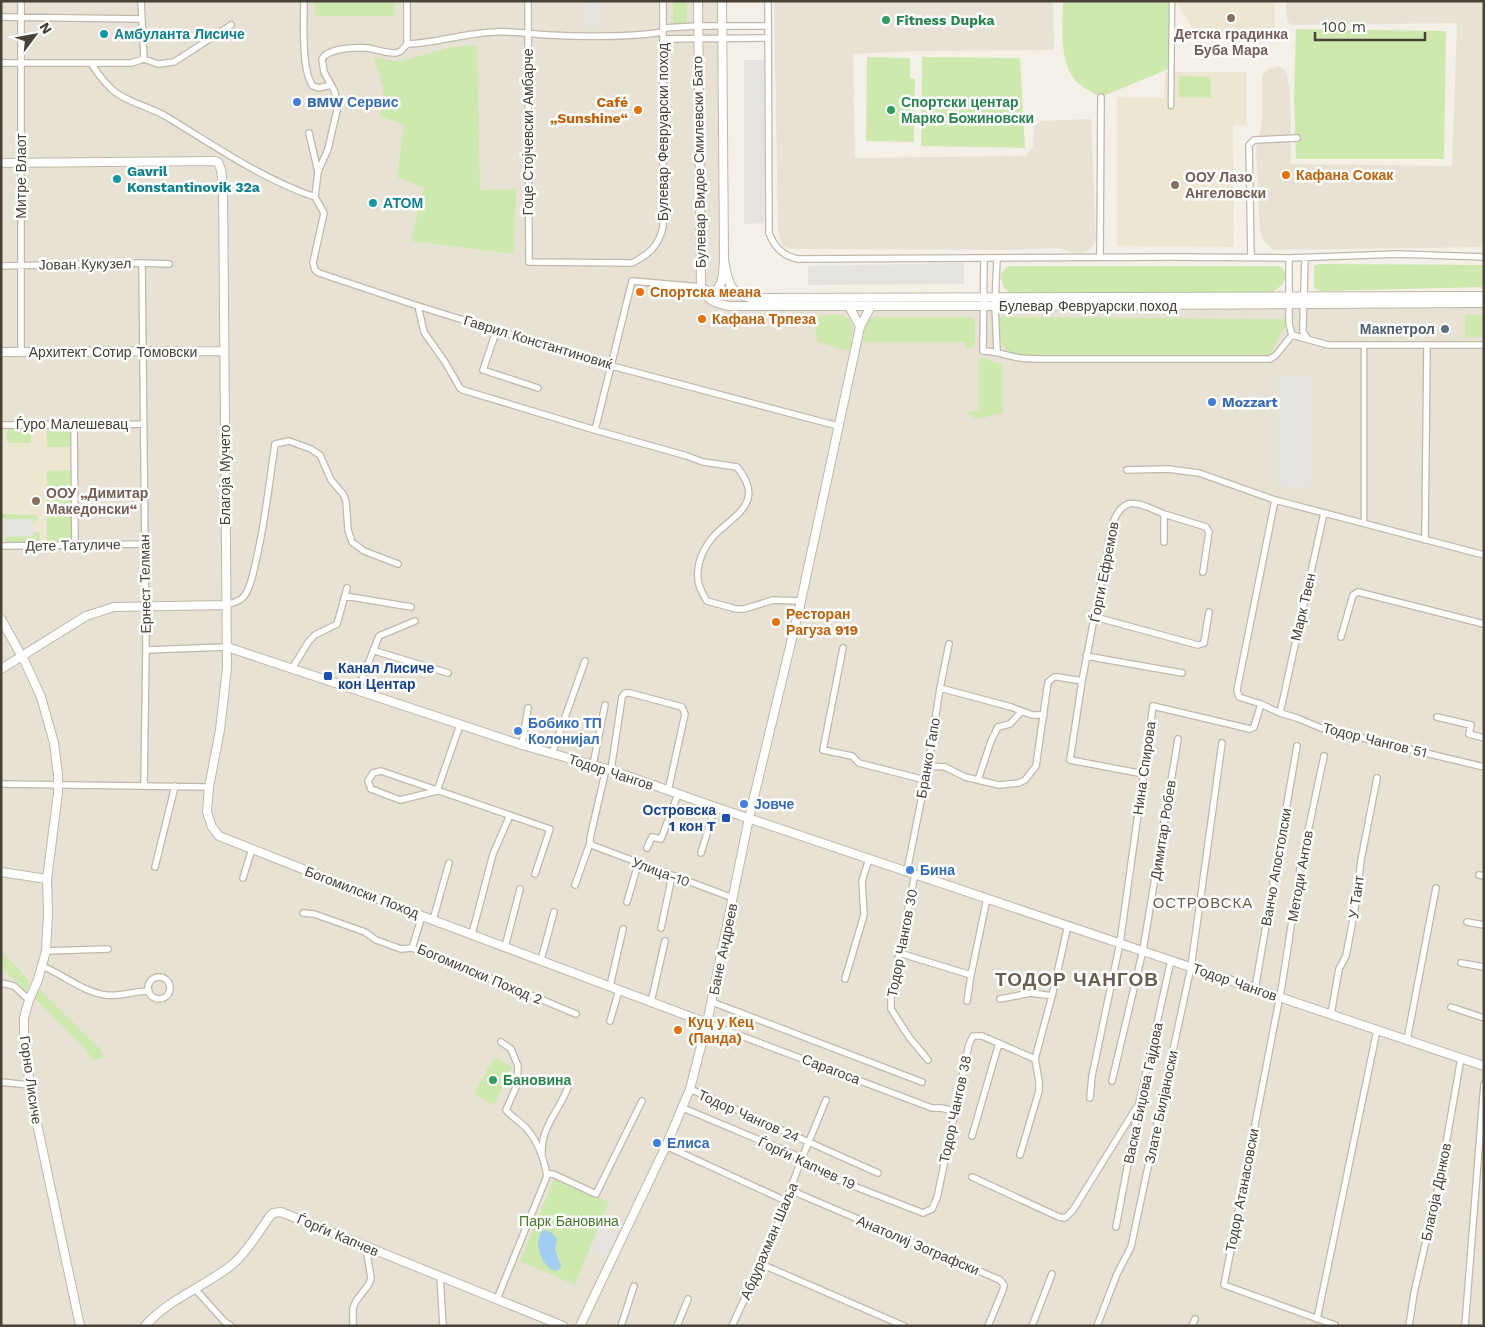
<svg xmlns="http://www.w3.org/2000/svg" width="1485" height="1327" font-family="'Work Sans',sans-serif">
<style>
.residential{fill:#e8e2d5}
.education{fill:#ede6d0}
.green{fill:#cde9ae}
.parking{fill:#e5e3df}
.water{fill:#a1cef2}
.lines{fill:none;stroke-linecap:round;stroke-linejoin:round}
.pedestrian-casing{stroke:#c0b8a9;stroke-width:7}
.minor-casing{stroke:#c0b8a9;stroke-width:8}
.tertiary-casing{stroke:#c0b8a9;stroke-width:10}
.pedestrian{stroke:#fff;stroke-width:4.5}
.minor{stroke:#fff;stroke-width:5.5}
.tertiary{stroke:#fff;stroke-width:8}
.education-dot{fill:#8d6e63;stroke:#fff;stroke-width:2}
.leisure-dot{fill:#2e9e5b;stroke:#fff;stroke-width:2}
.culture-dot{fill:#0f9aa8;stroke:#fff;stroke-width:2}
.shop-dot{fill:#3f7fe0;stroke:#fff;stroke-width:2}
.food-dot{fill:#e8710a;stroke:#fff;stroke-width:2}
.service-dot{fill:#5c6f8a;stroke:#fff;stroke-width:2}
.transit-dot{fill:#1a4fb4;stroke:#fff;stroke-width:2}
.labels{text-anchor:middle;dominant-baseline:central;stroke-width:5;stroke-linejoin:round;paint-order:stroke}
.leisure-label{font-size:14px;font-weight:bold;fill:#27864d;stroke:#fff;text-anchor:start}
.culture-label{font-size:14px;font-weight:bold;fill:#0d838f;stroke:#fff;text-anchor:start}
.education-label{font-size:14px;font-weight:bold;fill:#785e54;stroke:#fff;text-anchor:start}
.shop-label{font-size:14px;font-weight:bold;fill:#366cbe;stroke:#fff;text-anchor:start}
.food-label{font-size:14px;font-weight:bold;fill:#c56008;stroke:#fff;text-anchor:start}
.street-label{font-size:14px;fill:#474136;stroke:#fff}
.service-label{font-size:14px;font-weight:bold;fill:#4e5e75;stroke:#fff;text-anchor:end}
.transit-label{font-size:14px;font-weight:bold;fill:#164399;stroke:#fff;text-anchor:start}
.park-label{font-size:14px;fill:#447b27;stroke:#fff}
.neighbourhood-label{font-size:15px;letter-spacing:1px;fill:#6a5f4c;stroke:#fff}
.district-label{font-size:19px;font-weight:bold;letter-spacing:1px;fill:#6a5f4c;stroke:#fff}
</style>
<rect width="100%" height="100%" fill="#f4f0e7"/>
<path class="residential" d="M1,1H722L724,260L729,284L744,297L1484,298V1326H1Z
M774,1H1053L1054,50L916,51L853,54L855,158L1025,156L1033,147L1034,127L1041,121L1091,119L1096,241L1092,248L1085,252L1075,254L1060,248L1006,250L791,249L783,246L780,240L778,229Z
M1286,1H1484V247L1273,250L1264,241L1260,231L1256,149L1262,123V75L1269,69L1279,66L1286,71L1290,89L1291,164L1452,166L1457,23L1291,25L1287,21Z"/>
<path class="education" d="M1176,1H1274L1275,35L1198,37Z
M1165,72H1246V125H1233L1234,247L1117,246V97L1164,98Z
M65,427L69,429L71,433L72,539L68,542L1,543V429Z"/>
<path class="green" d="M315,1H395V16H315Z
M673,1H687V23L682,25L673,24Z
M1063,1H1172L1171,68L1101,97C1095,94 1089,91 1083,87C1057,69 1063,29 1063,1Z
M1296,29L1446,31L1444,159H1296L1294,98Z
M477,45L480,190L516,189L514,254L411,241L424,188L397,177L404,125L380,116L384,89L374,57L398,62L447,48Z
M867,57L910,58V78L915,79L914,142L866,141Z
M922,57L1020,58L1025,148L921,146Z
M1179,76L1211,77V98L1179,97Z
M1318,264L1484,265V287L1321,291L1314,288V266Z
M1008,266H1280L1286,273C1285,284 1280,287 1271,293H1010C1002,288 1002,283 1001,274Z
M839,315C859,319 852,336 849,351L817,342L814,316Z
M1465,315H1484V337H1465Z
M872,317H972L975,322V345L971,348H965V342H862L867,322Z
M1001,317L1285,319L1286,325L1267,359L1028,358C1022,357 1014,356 1008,351C1000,344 994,327 1001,317Z
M983,358L1003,365V413L977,419L965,412L979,411V359Z
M65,427L69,429L71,433V447H47V428Z
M31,428V443H7V429Z
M71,470L72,539L68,542L47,543V471Z
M1,514L37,515V520L33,524V519H1Z
M33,531L40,533V543H4L6,537L34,536Z
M1,951L30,981L27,992L1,967Z
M39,989L100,1049L104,1056L94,1061L84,1048L34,998Z
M494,1057L512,1067L494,1105L474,1094Z
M554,1179L609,1202L575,1285L520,1261Z"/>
<path class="parking" d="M584,1H599L600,28L584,27Z
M744,60H764V223L744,224Z
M964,263V284L808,285V266Z
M1278,376H1312L1311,487L1278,486Z
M5,519H33L34,536H5Z
M599,1227L618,1232L606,1258L589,1251Z"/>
<path class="water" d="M545,1230L551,1232L557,1239L555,1250L561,1265L560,1269L555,1271C541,1265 534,1245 541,1232Z"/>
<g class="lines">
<defs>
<path id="pedestrian" d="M1171,106L1172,1
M1364,523V345"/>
<path id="minor" d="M21,1V352
M304,1C304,21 301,71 313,86L319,88L331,85
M407,1V44
M663,1V30
M768,1L769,233C774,247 783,256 798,259L1173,257L1289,258L1399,254L1484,257
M1,17L142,19
M663,28L698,26H768
M663,39L768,38
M144,59L158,64L174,62L231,25
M1,63H131L144,59L141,1
M91,63C98,74 105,84 115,92C131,104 151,107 167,117C215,146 262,179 315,197
M309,133L318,172
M315,197L318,172L328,149L337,110L335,92L324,72L322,59C328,48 356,47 368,48C377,50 386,53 396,53L401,51L407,44C437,43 465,33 495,32C512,31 530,34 548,35C586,37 625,38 663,32V227C659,245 650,254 632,263L529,262C529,175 528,88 528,1
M315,197L324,213L313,263L315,270L319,273L418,306L612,366L838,426
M1100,257L1101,97
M1251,257L1249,145L1254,140L1297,138
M984,258L983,351C997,351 1007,356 1020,358C1030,359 1040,359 1049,359H1270L1276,355L1292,335L1328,345H1484
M1289,258V324L1292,335
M1305,258L1303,323V332L1308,339
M142,263L146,650L144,785
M1,266L142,263L169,264
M418,306L424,332L445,362L460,388L463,390L595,430L687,456L703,462L737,467C762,498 743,510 720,530C706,542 696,561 698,579C698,587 703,594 707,601L736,609H744L773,600L801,601
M497,329L483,370L538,388
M997,351L995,306L997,258
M1,425L143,424
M74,425L75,545
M595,430L632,281L701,287
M1127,470L1168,469L1199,473L1275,500L1484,555
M1275,500L1237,690L1239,697L1261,704L1280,713
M1324,513L1280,713L1297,718L1321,728L1484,767
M1164,514L1206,527L1209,532L1203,572
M1425,540L1427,345
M1,546L144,544
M345,596L411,607
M225,605C233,603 241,601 245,595C251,586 253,575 255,565C265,525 269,484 275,444L289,441L311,449L320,455L331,480L343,494L346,501L348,530L352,542L364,551L398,564
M1095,617L1198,645L1204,643L1209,612
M1341,637L1353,595L1358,592L1484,624
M843,648L823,750L852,756L859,763L925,780
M146,650L227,647
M375,651L448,673
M1086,656L1182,673
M293,667L309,641L315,635L337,624L347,588
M940,688L1011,707L1032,715H1044
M358,689L379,636L415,621
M1437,717L1471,725L1469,734L1484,738
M522,745L528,708
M552,754L585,661
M1324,756L1300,869L1282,985L1224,1285L1335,1325
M593,765L605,705
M928,766L945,767L965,777L999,785L1019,783L1025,780L1036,766L1048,682L1054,677H1058L1082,681
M611,770L622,697L625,693H630L682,707L685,714L668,791
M1144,774L1070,760L1082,681L1112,525C1124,493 1138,503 1164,514V542
M978,780L991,741L998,727L1010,724L1021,712
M1,784L209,787
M437,791L400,800L371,789L368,781L373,773L381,771L550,829L535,874
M437,791L460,725
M590,843L594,846L733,898
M647,848L652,837L661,839L678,794
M701,853L715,807
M155,867L175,786
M907,871L928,766L940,688L949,644
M915,874L891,994V1009L909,1037L928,1060
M1479,875L1484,876
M243,878L252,849
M575,885L590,843V838L606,769
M627,902L638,864
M303,913L314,914L365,932L376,940L401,949L412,948L502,983L576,1014
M433,920L449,863
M1467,922L1484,925
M661,928L672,876
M472,934L493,854L510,815
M505,947L520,889
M412,948L422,916
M46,951L108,949
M899,953L971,975
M541,960L554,912
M1461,963L1484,967
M42,966C64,975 83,992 106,995C120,997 134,991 149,991
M148 988a11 11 0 1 1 22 0a11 11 0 1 1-22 0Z
M845,979L864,915L862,881L869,859
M1,983L14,986L29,1000
M610,986L623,929
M1255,989L1297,746
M1000,999L1031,993L1052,996
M967,1001L971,975L987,898
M651,1002L665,941
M712,1002L922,1082
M1451,1007L1484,1018
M1331,1014L1339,969L1346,956L1355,909L1361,860L1377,778
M610,1021L619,990
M707,1023L932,1108H941L955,1111
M1407,1040L1436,888
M501,1042L511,1049L518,1066L517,1085L506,1110C512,1117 521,1122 527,1129C538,1142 544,1159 547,1176
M1112,1081L1143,950L1178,739
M1,1082L29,1085
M690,1089L878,1173
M1090,1098L1092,1076L1120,943L1153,706L1250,729L1254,727L1261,704
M683,1108L795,1155L800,1163L828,1176L923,1213L932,1209L937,1198L969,1044L973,1036H982L1035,1059
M972,1136L999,1043
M666,1146L786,1201
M542,1153C541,1126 560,1110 568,1087
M1020,1155L1039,1091V1081L1035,1059L1052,996L1068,925
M972,1177L1059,1217L1065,1218L1073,1210L1136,1108
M790,1190L1000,1280L1004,1285L1003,1290L988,1326
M1116,1227L1139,1104L1171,960
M761,1264L904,1326
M440,1276L443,1326
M195,1289L224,1321L231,1326
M497,1299L547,1176L549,1174H553L596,1194L642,1101
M1317,1319L1377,1030
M353,1326V1308L356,1301L369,1284L371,1278L366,1247
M621,1326L634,1286
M677,1326L688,1299
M732,1326L773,1237L800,1163L826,1100
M1032,1326L1052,1274
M1097,1326L1117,1274L1131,1247L1153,1143L1191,967L1222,743
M1192,1326L1195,1319
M1409,1326L1414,1293L1439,1184L1461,1058
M1465,1326L1484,1084"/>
<path id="tertiary" d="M698,1L701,287C707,301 715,303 729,306H995L1484,303
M1,163L214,161L218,162L221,170L223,185L227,668L220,730L209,787L207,812L212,827L219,836L422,916L707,1023
M724,260C728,279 728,294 751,298L1484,296
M701,287L707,291L714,292C724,285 723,272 724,260L722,1
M849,306L860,327
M1,352L224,351
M1,619L25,662L41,697L54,743L58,774V793L47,879L48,914L46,951L38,980L29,1000L24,1018V1041L32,1100L80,1326
M227,647L522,745L611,770L715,807L1484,1066
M1,669L86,616L114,607L225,605
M1,872L47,879
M145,1326C169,1298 207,1286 234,1263C247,1252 260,1230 270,1216L273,1213L281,1212L563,1326
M580,1326L666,1146L690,1089L707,1023L749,818L801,601L860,327L871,306"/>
</defs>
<use href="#pedestrian" class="pedestrian-casing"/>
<use href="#minor" class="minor-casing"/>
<use href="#tertiary" class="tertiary-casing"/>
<use href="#pedestrian" class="pedestrian"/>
<use href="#minor" class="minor"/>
<use href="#tertiary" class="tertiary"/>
</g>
<g class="education-dot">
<circle cx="1231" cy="18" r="5"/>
<circle cx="1175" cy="185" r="5"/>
<circle cx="36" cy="501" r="5"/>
</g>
<g class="leisure-dot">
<circle cx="886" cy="20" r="5"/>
<circle cx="891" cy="110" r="5"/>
<circle cx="493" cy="1080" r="5"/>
</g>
<g class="culture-dot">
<circle cx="104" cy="34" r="5"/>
<circle cx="117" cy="179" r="5"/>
<circle cx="373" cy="203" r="5"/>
</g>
<g class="shop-dot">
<circle cx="297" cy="102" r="5"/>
<circle cx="1212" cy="402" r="5"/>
<circle cx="518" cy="731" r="5"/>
<circle cx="744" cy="804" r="5"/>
<circle cx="910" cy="870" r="5"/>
<circle cx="657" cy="1143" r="5"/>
</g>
<g class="food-dot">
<circle cx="638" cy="110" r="5"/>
<circle cx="1286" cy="175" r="5"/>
<circle cx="640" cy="292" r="5"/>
<circle cx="702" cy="319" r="5"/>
<circle cx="776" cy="622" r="5"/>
<circle cx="678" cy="1030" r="5"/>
</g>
<circle class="service-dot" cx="1445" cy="329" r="5"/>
<g class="transit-dot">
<rect x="323" y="671" width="10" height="10" rx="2.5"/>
<rect x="721" y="813" width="10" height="10" rx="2.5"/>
</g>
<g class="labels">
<g class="leisure-label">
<text x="896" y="20">Fitness Dupka</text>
<text x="901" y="102">Спортски центар<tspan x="901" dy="16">Марко Божиновски</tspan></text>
<text x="503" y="1080">Бановина</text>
</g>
<g class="culture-label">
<text x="114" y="34">Амбуланта Лисиче</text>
<text x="127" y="171">Gavril<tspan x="127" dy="16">Konstantinovik 32a</tspan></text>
<text x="383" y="203">АТОМ</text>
</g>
<g class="education-label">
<text x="1231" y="34" text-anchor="middle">Детска градинка<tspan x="1231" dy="16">Буба Мара</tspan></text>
<text x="1185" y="177">ООУ Лазо<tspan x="1185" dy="16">Ангеловски</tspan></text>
<text x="46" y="493">ООУ „Димитар<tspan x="46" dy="16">Македонски“</tspan></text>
</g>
<g class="shop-label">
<text x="307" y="102">BMW Сервис</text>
<text x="1222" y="402">Mozzart</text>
<text x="528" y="723">Бобико ТП<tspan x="528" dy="16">Колонијал</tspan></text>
<text x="754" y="804">Јовче</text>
<text x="920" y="870">Бина</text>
<text x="667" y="1143">Елиса</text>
</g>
<g class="food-label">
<text x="628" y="102" text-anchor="end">Café<tspan x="628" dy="16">„Sunshine“</tspan></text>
<text x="1296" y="175">Кафана Сокак</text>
<text x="650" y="292">Спортска меана</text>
<text x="712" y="319">Кафана Трпеза</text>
<text x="786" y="614">Ресторан<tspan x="786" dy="16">Рагуза 919</tspan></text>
<text x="688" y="1022">Куц у Кец<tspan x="688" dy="16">(Панда)</tspan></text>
</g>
<g class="street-label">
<text transform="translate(528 132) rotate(-90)">Гоце Стојчевски Амбарче</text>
<text transform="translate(663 132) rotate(-90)">Булевар Февруарски поход</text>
<text transform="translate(699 162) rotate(-91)">Булевар Видое Смилевски Бато</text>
<text transform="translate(21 176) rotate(-90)">Митре Влаот</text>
<text transform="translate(85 264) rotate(-1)">Јован Кукузел</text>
<text x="1088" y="306">Булевар Февруарски поход</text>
<text transform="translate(538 342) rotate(17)">Гаврил Константиновиќ</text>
<text x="113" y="352">Архитект Сотир Томовски</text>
<text x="72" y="424">Ѓуро Малешевац</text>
<text transform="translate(225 475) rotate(-90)">Благоја Мучето</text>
<text transform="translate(73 545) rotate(-1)">Дете Татуличе</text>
<text transform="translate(1104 572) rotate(-79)">Ѓорги Ефремов</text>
<text transform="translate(145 584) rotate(-91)">Ернест Телман</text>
<text transform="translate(1303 607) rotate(-77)">Марк Твен</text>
<text transform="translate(1375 740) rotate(14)">Тодор Чангов 51</text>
<text transform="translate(928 758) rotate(-80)">Бранко Гапо</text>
<text transform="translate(1144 768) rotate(-82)">Нина Спирова</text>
<text transform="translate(611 772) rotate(18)">Тодор Чангов</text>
<text transform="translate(1163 830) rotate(-81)">Димитар Робев</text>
<text transform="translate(1276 867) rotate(-80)">Ванчо Апостолски</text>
<text transform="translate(661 872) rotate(20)">Улица-10</text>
<text transform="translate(1300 876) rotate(-80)">Методи Антов</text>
<text transform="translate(362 892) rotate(21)">Богомилски Поход</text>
<text transform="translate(1356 897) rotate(-82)">У Тант</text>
<text transform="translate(902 943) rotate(-79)">Тодор Чангов 30</text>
<text transform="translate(723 949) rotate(-78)">Бане Андреев</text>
<text transform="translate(480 974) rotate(23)">Богомилски Поход 2</text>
<text transform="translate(1235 982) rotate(19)">Тодор Чангов</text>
<text transform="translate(831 1069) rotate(21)">Сарагоса</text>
<text transform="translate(31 1080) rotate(82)">Горно Лисиче</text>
<text transform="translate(1143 1093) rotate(-78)">Васка Биџова Гајдова</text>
<text transform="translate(1161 1107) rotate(-78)">Злате Билјаноски</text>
<text transform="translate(955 1109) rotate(-78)">Тодор Чангов 38</text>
<text transform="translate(749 1116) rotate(24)">Тодор Чангов 24</text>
<text transform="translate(807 1163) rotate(25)">Ѓорѓи Капчев 19</text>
<text transform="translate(1242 1190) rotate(-79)">Тодор Атанасовски</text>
<text transform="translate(1436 1192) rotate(-78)">Благоја Дрнков</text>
<text transform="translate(338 1235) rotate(23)">Ѓорѓи Капчев</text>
<text transform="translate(769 1241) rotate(-67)">Абдурахман Шаља</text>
<text transform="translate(918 1245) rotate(23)">Анатолиј Зографски</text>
</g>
<g class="service-label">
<text x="1435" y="329">Макпетрол</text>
</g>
<g class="transit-label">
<text x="338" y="668">Канал Лисиче<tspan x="338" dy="16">кон Центар</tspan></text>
<text x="716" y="810" text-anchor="end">Островска<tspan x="716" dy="16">1 кон T</tspan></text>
</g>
<g class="park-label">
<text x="569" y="1221">Парк Бановина</text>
</g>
<g class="neighbourhood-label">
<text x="1203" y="903">ОСТРОВСКА</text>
</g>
<g class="district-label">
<text x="1077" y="979">ТОДОР ЧАНГОВ</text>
</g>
</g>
<rect width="1485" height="1327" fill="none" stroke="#474136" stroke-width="5"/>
<g transform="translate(35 35) rotate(58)" stroke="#ffffff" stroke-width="4" paint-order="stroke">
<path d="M0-4L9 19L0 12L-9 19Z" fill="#474136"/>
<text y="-8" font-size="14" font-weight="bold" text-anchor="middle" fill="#474136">N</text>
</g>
<path d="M1315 32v8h110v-8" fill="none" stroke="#474136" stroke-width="2.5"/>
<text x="1322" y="32" font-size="15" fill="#474136" stroke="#ffffff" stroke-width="4" paint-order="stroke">100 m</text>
</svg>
